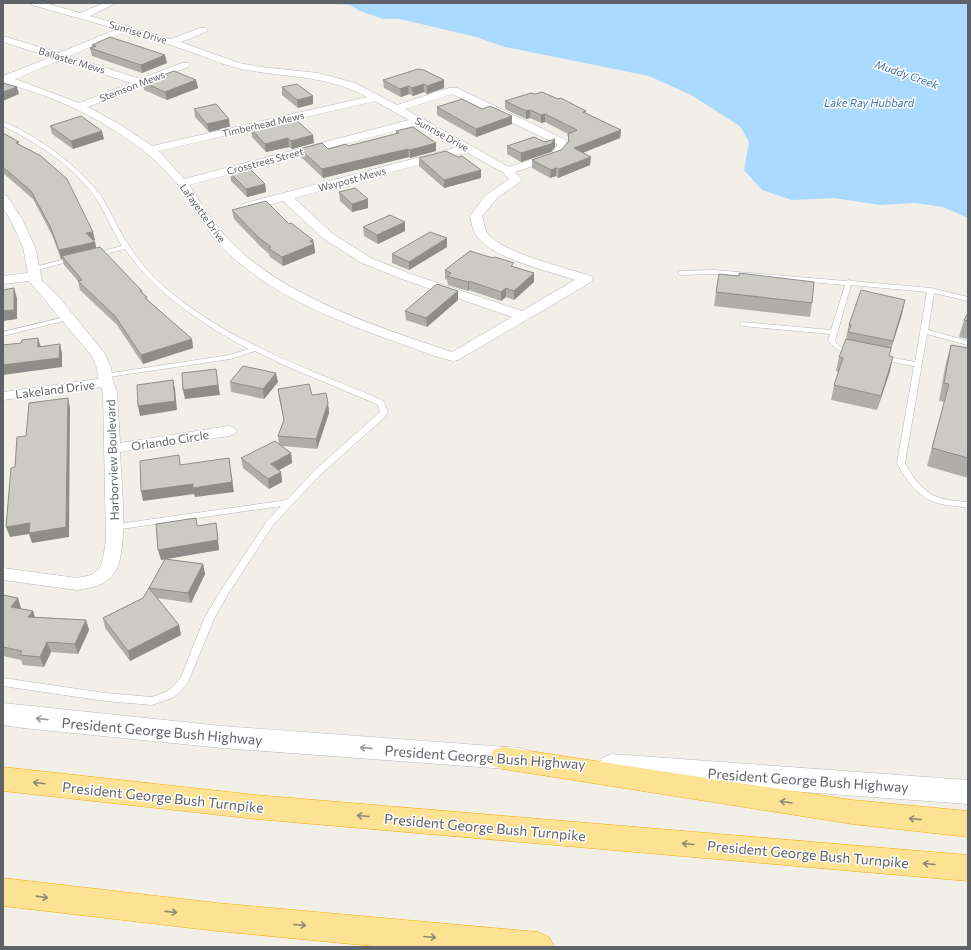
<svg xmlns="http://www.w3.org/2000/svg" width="971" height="950" font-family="Commissioner,sans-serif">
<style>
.water{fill:#aadaff}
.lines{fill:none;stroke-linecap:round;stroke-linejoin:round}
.lane-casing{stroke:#b5b8bc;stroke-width:1}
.street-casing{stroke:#b5b8bc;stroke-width:1}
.secondary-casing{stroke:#b6babf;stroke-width:1}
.highway-casing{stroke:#f9ab00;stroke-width:1}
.lane{fill:#fff;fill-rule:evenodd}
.street{fill:#fff;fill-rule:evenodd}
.secondary{fill:#fff;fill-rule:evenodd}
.highway{fill:#fde293;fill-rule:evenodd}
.wall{fill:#afaea9}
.shaded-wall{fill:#8f8d8a}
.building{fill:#cccac5;stroke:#8f8d8a}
.oneway{stroke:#979a9d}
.oneway2{stroke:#8e8975}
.labels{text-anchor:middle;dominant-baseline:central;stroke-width:3;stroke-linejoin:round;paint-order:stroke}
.far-street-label{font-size:10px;fill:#5f6368;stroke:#fff}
.far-water-label{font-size:11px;font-style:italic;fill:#4174aa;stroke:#fff}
.street-label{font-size:12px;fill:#5f6368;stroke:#fff}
.near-street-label{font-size:14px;fill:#5f6368;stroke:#fff}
</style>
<rect width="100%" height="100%" fill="#f1efe8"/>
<path class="water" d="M311,3H968V218L943,207L915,203L880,205L834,198L792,200L762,190L744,170L749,142L740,126L691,95L649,76L505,47L476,37L400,19H383L360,11L350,5Z"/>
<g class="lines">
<defs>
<path id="lane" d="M3,122C34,133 82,169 101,196C110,210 117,227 126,241C135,256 147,271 160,283C222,339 302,367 378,398L384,402L388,412L384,418L321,474L273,525L228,594L214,619L188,682L180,692L172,698L152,705L105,701L3,686V678L105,693L152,697L166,692L174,686L181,677L204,619L221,590L267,521L281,506L114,530L110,527L111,525L287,500L315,470L380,412L378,405L372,402L286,366L255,351L230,359L102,378L101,376L105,374L229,355L249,349C202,324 156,294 125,249L94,257L92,256V254L122,246C112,230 106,213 95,197C73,165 37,143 3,126Z
M73,257L75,258V260L33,271L30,269L31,268Z
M714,270L846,281L849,280L852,281L931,288L968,297V301L934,293L928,330L968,341V345L927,334L905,463C912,477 924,493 940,498C949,501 959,501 968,502V508C958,506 947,506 937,503C918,497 905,479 897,463L914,366L883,360L879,358L883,356L915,362L927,292L851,285L835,341L842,348L854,351L856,352L854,353C844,355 836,349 829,342L828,341L830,334L742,326L739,324L742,322L831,330L845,285L714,274L680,275L677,273L680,271Z
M69,316L71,317V319L3,336V332Z"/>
<path id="street" d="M31,3H45L80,13L104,3H116L90,16L171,39L200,28H206L208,30L206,32L181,42L239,63L262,67L318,73L355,83L397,105L449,88H457L566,140L568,148L560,157L515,172L522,180L520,182L498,197L482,216C484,221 484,229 488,234C503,253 566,268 591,276L593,279L591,282L458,360L453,361C435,357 416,349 399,343C340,322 277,298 230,255C208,235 195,209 178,185C140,136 63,97 3,83V76L51,57L3,42V36L59,53L117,29L32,5ZM126,32C147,38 167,43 188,51C204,56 220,64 237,68C281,78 327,74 367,97L152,146L119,124L88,107L188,67L190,65L188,63H182L140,79L69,56ZM60,60L131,83L79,103L15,79ZM452,94L557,144L556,148L552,153L509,167L405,109ZM375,101L409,120L184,179L159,151ZM417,125L458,147L242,204L240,207L242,210L246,211L283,201L324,239L362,263L399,278L512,317L452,352C379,327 285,298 230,241C214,224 202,204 189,185ZM466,152L504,173L509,179L485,196L470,216C472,224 473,233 479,239C498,260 549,271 575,280L522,311L408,273L371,258L333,234L294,198Z
M3,195L7,196L22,219L35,247L42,281L58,296L105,354L111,368L113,382L117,392L120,443L229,426L234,428L237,431L234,434L229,436L120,452C121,479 130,555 113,575C104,586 90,588 77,590L3,580V568L77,578L91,575L100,568L103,558L106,541L103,392L101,387L3,400V392L98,379L97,368L91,355L29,281L3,284V276L28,273L23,247L10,219L3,208Z"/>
<path id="secondary" d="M3,703L222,726L520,748L530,751L534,759L530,767L520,770L222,748L23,728L3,725Z
M612,754L968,780V804L612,778L602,774L598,766L602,758Z"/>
<path id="highway" d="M503,747L852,800L968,811V837L852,824L503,769L493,766L489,758L493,750Z
M3,767L256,795L968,855V881L256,819L3,791Z
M3,878L217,903L538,932L549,937L554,947H383L217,931L3,906Z"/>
</defs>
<use href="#lane" class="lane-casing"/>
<use href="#street" class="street-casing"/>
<use href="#secondary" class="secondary-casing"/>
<use href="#highway" class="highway-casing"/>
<use href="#lane" class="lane"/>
<use href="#street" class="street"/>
<use href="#secondary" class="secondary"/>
<use href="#highway" class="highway"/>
</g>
<path class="wall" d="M92,45L167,63L142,73L92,56L90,48L93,47Z
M196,80L198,88L167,100L144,90L143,82Z
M383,80H444V88L427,94L424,92L413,96L409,94L401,97L384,88Z
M282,87L313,96V104L298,108L282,95Z
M535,94L586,113L621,130L620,138L583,153L590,165L558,178L556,176L550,178L532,168V160L561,150L568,142V134L545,122L541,123L530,118L526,119L505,109V101Z
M437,107L482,109L512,116V124L476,137L437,115Z
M194,109L230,127L209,132L195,117Z
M50,126L104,139L73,149L52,134Z
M251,129L314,143L292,149L289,147L266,152L252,137Z
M396,131L436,143V151L410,158L409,157L323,178L301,157L300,149H328L348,146L396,134Z
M3,133L20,145L95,240L93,241L95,242L96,248L142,291L143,294L148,300L192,339L193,348L143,364L117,325L80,290L78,281L64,265L62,259H61L52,235L33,199L3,173Z
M555,139V147L551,152L521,162L507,154V146L545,142Z
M419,158L481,178L444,188L419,166Z
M230,173L265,184L266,192L247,197L231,181Z
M339,192L368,208L352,212L340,201Z
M232,210L289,224L313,240L314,244L315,253L283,266L270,257L269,254L261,247L234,219Z
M363,227L405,231L378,244L364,236Z
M447,247L409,270L392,263V254Z
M514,267L534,282L514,300L506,297L501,301L469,290L468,291L448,285L447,280L445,279V270Z
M739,276L812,303L810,317L714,306L716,292Z
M458,291V300L427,327L406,320L405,311Z
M905,300L902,314L889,356L890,371L877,410L831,400L834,385L839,372L836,371L839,357L847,339L846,338L849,325Z
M968,313V339L959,337L964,320Z
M951,345L968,348V478L927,466L944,402L939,401L946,362Z
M230,382H278L264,399L231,392Z
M278,389L312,395L328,403L329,413L317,449L282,446L291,453L292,463L279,470L281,472L282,482L269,489L243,468L241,458L279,444L278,436L284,421L279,398Z
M198,526L217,533L219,550L165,559L203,564L205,574L191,603L157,598L179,625L181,635L130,661L105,628L103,618L143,598L150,590L149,588L165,559L161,560Z
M3,595L21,608V609L33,611L35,617L86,620L89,630L78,654L51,652L44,667L23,665L21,660L3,656Z"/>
<path class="shaded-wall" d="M165,55L167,63L142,73L141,65Z
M196,80L198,88L167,100L165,92Z
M444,80V88L427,94V86Z
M424,84V92L413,96L412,88Z
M408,86L409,94L401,97L400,89Z
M17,87L19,94L3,101V92Z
M313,96V104L298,108L297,100Z
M530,110V118L526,119V111Z
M545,114V122L541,123V115Z
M512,116V124L476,137V129Z
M229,119L230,127L209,132L207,124Z
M621,130L620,138L574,156V148Z
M102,131L104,139L73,149L71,141Z
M313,135L314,143L292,149L291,141Z
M288,138L289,147L266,152L265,144Z
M555,139V147L551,152L521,162V153Z
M436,143V151L410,158V150Z
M408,149L409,157L323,178L322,169Z
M591,157L590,165L558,178L559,169Z
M556,168V176L550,178L551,170Z
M481,170V178L444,188V180Z
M265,184L266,192L247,197L246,189Z
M368,199V208L352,212V204Z
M405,222V231L378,244L377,235Z
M93,232L95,240L88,242L86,233Z
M447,238V247L409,270V262Z
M313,240L314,245V244L315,253L283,266L282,257Z
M95,242L97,251L62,256V259H61L59,250Z
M534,273V282L514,300V291Z
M469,281V290L468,291V282Z
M14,288L17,298V319L3,321V311Z
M506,288V297L501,301V292Z
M458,291V300L427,327L426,318Z
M905,300L902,314L889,355L893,341Z
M38,338L41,347H38Z
M192,339L193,348L143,364L141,355Z
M60,344L62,353V367L3,375V365Z
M893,357L890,371L877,410L881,396Z
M216,369L220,395L185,399L183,390Z
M276,373L278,382L264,399L263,389Z
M173,380L175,389L177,410L140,416L138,406Z
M68,398L70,408L69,537L32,543L29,534L10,537L6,527L30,523Z
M328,403L329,413L317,449L316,439Z
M291,453L292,463L272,474L271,464Z
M229,458L234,492L195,497L194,494L143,501L141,491Z
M281,472L282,482L269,489L268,479Z
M216,523L219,550L161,560L158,550Z
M203,564L205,574L191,603L188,593Z
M18,598L21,608L14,617L11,607Z
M33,611L36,621L28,617Z
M86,620L89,630L78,654L75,644Z
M179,625L181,635L130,661L128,651Z
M47,642L51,652L44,667L40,657Z"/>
<path class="building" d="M110,37L165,55L141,65L90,48L96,46L92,45Z
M418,69L424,70L444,80L427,86L424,84L412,88L408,86L400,89L383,80Z
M174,71L196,80L165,92L143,82Z
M3,83L17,87L3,92Z
M297,84L313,96L297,100L282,87Z
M542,92L558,99L561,98L586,111L583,112L621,130L574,148L591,157L559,169L556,168L551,170L532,160L561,150L569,141L568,134L577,130L545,114L541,115L530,110L526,111L505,101L531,93L535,94Z
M462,99L482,109L490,106L512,116L476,129L437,107Z
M216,104L229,119L207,124L194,109Z
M81,116L102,131L71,141L50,126Z
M295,119L313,135L291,141L288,138L265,144L251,129Z
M413,127L436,143L410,150L408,149L322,169L300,149L322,143L328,149L346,144L348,146L399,133L396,131Z
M3,133L19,142L16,143L41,156L67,179L93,232L86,233L95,242L59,250L50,226L31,191L3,167Z
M534,137L545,142L555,139L551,144L521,153L507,146Z
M446,151L458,157L462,156L481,170L444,180L419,158Z
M249,168L265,184L246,189L230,173Z
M355,188L368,199L352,204L339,192Z
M266,201L289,224L291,223L313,240L310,241L314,244L282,257L268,248L271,247L259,238L232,210Z
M390,215L405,222L377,235L363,227Z
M430,232L447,238L409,262L392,254Z
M100,247L142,291H140L147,297L145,298L192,339L141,355L115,316L78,281L82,280L62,256Z
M470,251L493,258L495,257L514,263L511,266L534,273L514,291L506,288L501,292L469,281L468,282L447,276L451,273L445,270Z
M739,273L814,282L812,303L716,292L719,274L739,276Z
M437,284L458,291L426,318L405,311Z
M14,288V310L3,311V290Z
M861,290L905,300L893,341L848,332L851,325H849Z
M968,313V321L964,320Z
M38,338V347L60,344L59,358L3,365V345L21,343L22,340Z
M846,339L891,348L889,356L893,357L881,396L834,385L843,358L839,357Z
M951,345L968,348V458L932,448L949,384L944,383Z
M243,366L276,373L263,389L230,382Z
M216,369L218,385L183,390L182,373Z
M173,380L175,401L138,406L137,385Z
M309,384L312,395L326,393L328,403L316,439L278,436L284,420L278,389Z
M68,398L66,527L29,533L30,523L6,527L11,468L15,467L17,437L26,436L29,403Z
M275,441L291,453L271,464L281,472L268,479L241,458Z
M179,455L180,465L229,458L232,482L193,488V484L141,491L140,461Z
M196,518L197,526L216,523L218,540L158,550L156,524Z
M165,559L203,564L188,593L149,588Z
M149,588L179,625L128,651L103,618L143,598Z
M3,595L18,598L11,607L33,611L28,617L86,620L75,644L47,642L40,657L20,655L22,651L3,647Z"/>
<defs><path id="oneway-shaft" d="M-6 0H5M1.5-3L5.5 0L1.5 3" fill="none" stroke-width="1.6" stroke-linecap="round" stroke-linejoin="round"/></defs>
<g class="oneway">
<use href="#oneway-shaft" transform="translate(42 719) rotate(-174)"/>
<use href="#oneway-shaft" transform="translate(366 748) rotate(-176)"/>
</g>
<g class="oneway2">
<use href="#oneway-shaft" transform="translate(39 783) rotate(-173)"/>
<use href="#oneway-shaft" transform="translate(786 802) rotate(-171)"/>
<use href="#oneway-shaft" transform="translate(363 816) rotate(-175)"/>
<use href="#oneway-shaft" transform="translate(915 819) rotate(-174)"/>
<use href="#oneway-shaft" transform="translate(688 844) rotate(-175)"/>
<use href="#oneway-shaft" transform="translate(929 864) rotate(-175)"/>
<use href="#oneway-shaft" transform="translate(42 897) rotate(8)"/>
<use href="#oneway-shaft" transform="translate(171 912) rotate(6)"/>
<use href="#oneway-shaft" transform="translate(300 925) rotate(5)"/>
<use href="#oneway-shaft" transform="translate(430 937) rotate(5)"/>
</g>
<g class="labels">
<g class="far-street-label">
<text transform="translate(138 32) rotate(16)">Sunrise Drive</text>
<text transform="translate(72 60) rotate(17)">Ballaster Mews</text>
<text transform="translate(132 86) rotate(-21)">Stemson Mews</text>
<text transform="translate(263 124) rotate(-13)">Timberhead Mews</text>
<text transform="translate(442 134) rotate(29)">Sunrise Drive</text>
<text transform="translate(265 161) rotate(-15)">Crosstrees Street</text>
<text transform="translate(352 179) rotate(-15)">Waypost Mews</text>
<text transform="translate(203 213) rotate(54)">Lafayette Drive</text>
</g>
<g class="far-water-label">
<text transform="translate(907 74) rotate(19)">Muddy Creek</text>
<text x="869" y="102">Lake Ray Hubbard</text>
</g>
<g class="street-label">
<text transform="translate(55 389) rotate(-7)">Lakeland Drive</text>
<text transform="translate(170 440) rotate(-9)">Orlando Circle</text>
<text transform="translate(112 460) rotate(-92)">Harborview Boulevard</text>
</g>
<g class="near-street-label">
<text transform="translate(162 731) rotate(5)">President George Bush Highway</text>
<text transform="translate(485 757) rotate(4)">President George Bush Highway</text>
<text transform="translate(808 780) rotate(4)">President George Bush Highway</text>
<text transform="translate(163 797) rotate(6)">President George Bush Turnpike</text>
<text transform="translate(485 827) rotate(5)">President George Bush Turnpike</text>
<text transform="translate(808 854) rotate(5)">President George Bush Turnpike</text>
</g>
</g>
<rect width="971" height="950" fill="none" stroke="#5f6368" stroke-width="8"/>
</svg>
